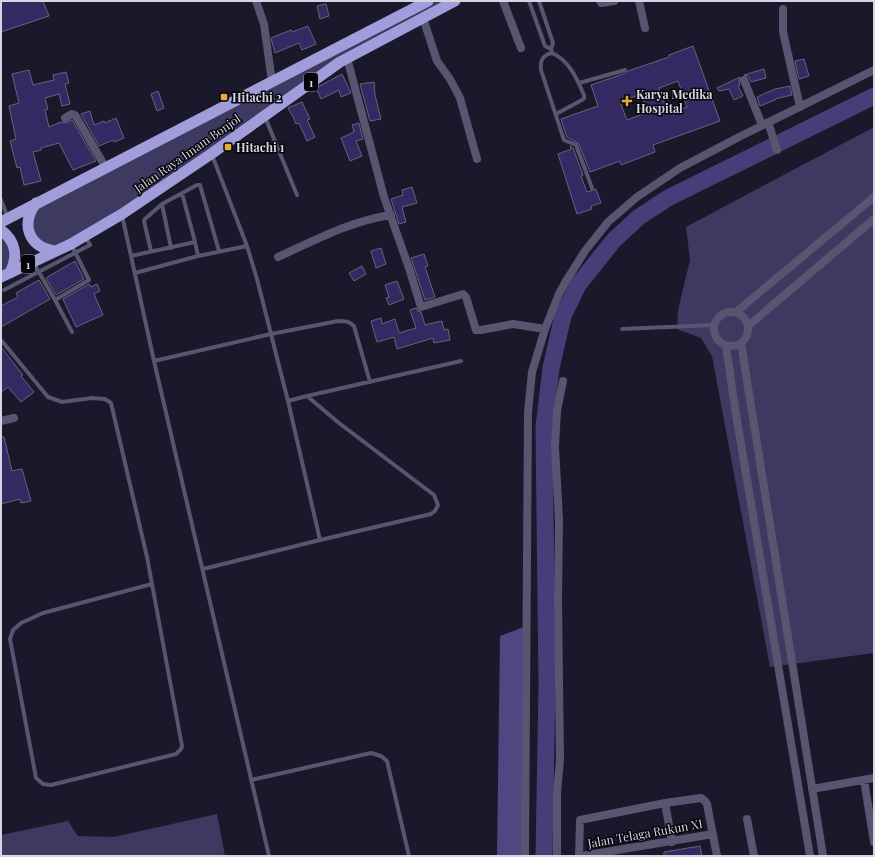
<svg xmlns="http://www.w3.org/2000/svg" width="875" height="857" font-family="'Playfair Display',serif">
<style>
.green{fill:#3e3961}
.forest{fill:#4f4682}
.lines{fill:none;stroke-linecap:round;stroke-linejoin:round}
.river{stroke:#473e79;stroke-width:17}
.building{fill:#342963;stroke:#656479;fill-rule:evenodd}
.service{stroke:#575570;stroke-width:4}
.minor{stroke:#575570;stroke-width:8}
.trunk{stroke:#a19cda;stroke-width:11}
.poi-dot{fill:#e9ab38;stroke:#06050c;stroke-width:1.5}
.labels{text-anchor:middle;dominant-baseline:central;stroke-width:3;stroke-linejoin:round;paint-order:stroke}
.shield{fill:#06050c;stroke:#9897a1;stroke-width:1}
.shield-label{font-size:11px;font-weight:bold;fill:#d6d5e1}
.poi-label{font-size:12px;font-weight:bold;fill:#d6d5e1;stroke:#06050c;text-anchor:start}
.street-label{font-size:12px;fill:#d6d5e1;stroke:#06050c}
</style>
<rect width="100%" height="100%" fill="#1a182a"/>
<path class="green" d="M428,1H455L347,58L264,115L55,251L38,245L30,211Z
M874,127V653L770,667L712,356L701,338L677,329L678,310L690,260L686,227Z
M1,230L16,257L1,277Z
M217,814L225,856H1V835L68,821L78,836L114,837Z"/>
<path class="forest" d="M529,625L524,856H497L500,636Z"/>
<g class="lines">
<path class="river" d="M544,856L547,685L544,427L551,368L563,316L578,285L614,240L639,217L668,198L874,96"/>
</g>
<path class="building" d="M1,1H43L49,16L1,32Z
M326,4L329,16L320,19L317,6Z
M308,26L316,44L302,50L299,43L275,53L273,46L271,38L291,30L292,32Z
M693,46L720,121L653,145L655,152L621,165L620,161L590,172L579,144L567,137L561,119L598,106L591,85L626,73L628,71L669,57V55ZM678,81L687,107L668,114L659,88ZM641,94L648,112L627,120L620,102Z
M804,59L809,76L799,79L795,61Z
M764,69L766,78L751,82L748,76L744,75Z
M29,70L33,85L54,80L53,75L66,72L69,83L65,84L70,104L62,106L59,94L45,98L48,109L45,110L49,127L61,122L65,123L72,120L96,161L73,170L59,143L41,148V150L33,152L41,181L24,185L20,167L17,168L10,141L16,139L9,106L19,103L12,74Z
M342,74L351,93L341,97L339,90L321,99L316,88Z
M740,77L739,80L740,85L738,86L743,96L734,100L729,89L719,91L717,88Z
M374,82L375,95L381,119L370,121L360,84Z
M790,86L792,95L775,99V100L760,106L757,97L775,89Z
M158,91L164,108L157,111L151,94Z
M302,102L310,119L307,120L315,137L307,141L299,123L296,124L292,114H291L288,108Z
M90,111L94,125L104,121L105,123L116,118L124,138L114,142L113,140L99,146L81,114Z
M359,123L363,139L356,141L362,156L350,161L341,138L354,132L352,125Z
M570,146L573,148L583,175L581,176L587,192L596,189L601,203L591,206L592,209L577,214L558,154L571,149Z
M412,187L417,203L402,207L406,222L399,224L391,199L403,195L402,190Z
M381,248L386,264L376,268L371,251Z
M424,254L428,266L425,267L435,297L425,300L411,258Z
M75,261L84,279L56,295L46,278Z
M362,266L366,274L354,281L349,273Z
M39,280L50,299L1,327V306L18,297L16,293Z
M397,281L404,299L389,305L386,298L389,297L385,285Z
M89,284L91,287L97,284L100,291L94,294L103,315L76,327L63,299Z
M416,308L418,311L421,312L425,325L442,321L444,330L448,329L450,340L434,343L433,338L397,349L394,337L377,342L371,321L381,318L382,324L395,319L399,333L416,328L410,310Z
M1,347L23,375L21,376L34,392L21,402L8,387L1,392Z
M1,437H4L12,471L22,469L31,501L21,503L20,499L1,504Z
M700,846L702,856H664V852Z"/>
<g class="lines">
<path class="service" d="M529,1L545,46L551,49L552,53C569,60 577,79 584,95V98L582,100L556,114
M539,1L553,43L551,49
M552,53C542,55 540,61 541,70L564,140L576,145L592,188
M579,83L625,70
M265,117L297,195
M182,193L195,242
M1,200L8,218
M162,204L171,248
M122,215L154,361L269,856
M71,244L89,280L55,300L72,332
M151,251L144,221L145,219L162,204L197,185H200L219,251
M131,256L195,242L198,256L247,246
M33,262L55,300
M135,273L198,256
M4,290L90,245L85,236
M622,329L714,325
M1,340L48,397L62,402L92,398L105,399L111,403L147,557L182,746L181,749L176,754L51,785L43,784L36,778L10,639L13,630L21,623L43,613L152,584
M154,361L271,334L338,321C345,321 349,321 354,326L370,382
M307,396L461,361
M288,401L307,396L339,423L434,495L438,505L435,511L431,514L320,540
M203,569L320,540L288,401L257,279L247,246L212,155
M251,780L371,753L381,756L387,761L409,856"/>
<path class="minor" d="M256,1L264,24L272,82
M503,1L521,48
M600,1L601,3L614,1
M639,1L645,28
M783,9V32L800,107
M423,18L437,61L450,79L460,98L477,159
M347,58L384,197L410,271L421,307L463,294L466,297L476,330H481L513,324L545,329
M744,80L762,125
M65,118L72,114L75,115L106,168
M768,122L777,150
M278,257C314,241 350,221 391,215
M736,312L874,197
M714 329a17 17 0 1 1 34 0a17 17 0 1 1-34 0Z
M748,326L874,219
M741,343L823,856
M726,346L735,408L810,856
M1,421L14,418
M864,780L874,842
M812,789L874,778
M665,803L672,842
M747,819L754,856
M525,856L528,412L532,372L545,329L559,294L566,281L585,251L608,222L637,197L680,168L739,137L874,70
M557,856V793L560,760L558,599L559,520L555,447L557,411L563,381
M579,856L580,820L665,803L701,798L705,801L707,804L717,856
M582,856L713,834"/>
<path class="trunk" d="M36,203C20,225 29,247 55,251
M1,222L428,1
M1,230C16,241 18,257 10,273
M1,277L71,244L122,214L211,154L340,62L455,1"/>
</g>
<g class="poi-dot">
<rect x="220" y="93" width="8" height="8" rx="2"/>
<path d="M625 95h4v4h4v4h-4v4h-4v-4h-4v-4h4z"/>
<rect x="224" y="143" width="8" height="8" rx="2"/>
</g>
<g class="labels">
<g class="shield">
<rect x="304" y="73" width="14" height="18" rx="3"/>
<rect x="21" y="255" width="14" height="18" rx="3"/>
</g>
<g class="shield-label">
<text x="311" y="82">1</text>
<text x="28" y="264">1</text>
</g>
<g class="poi-label">
<text x="636" y="94">Karya Medika<tspan x="636" dy="14">Hospital</tspan></text>
<text x="232" y="97">Hitachi 2</text>
<text x="236" y="147">Hitachi 1</text>
</g>
<g class="street-label">
<text transform="translate(187 153) rotate(-35)">Jalan Raya Imam Bonjol</text>
<text transform="translate(645 833) rotate(-10)">Jalan Telaga Rukun XI</text>
</g>
</g>
<rect width="875" height="857" fill="none" stroke="#d6d5e1" stroke-width="4"/>
</svg>
